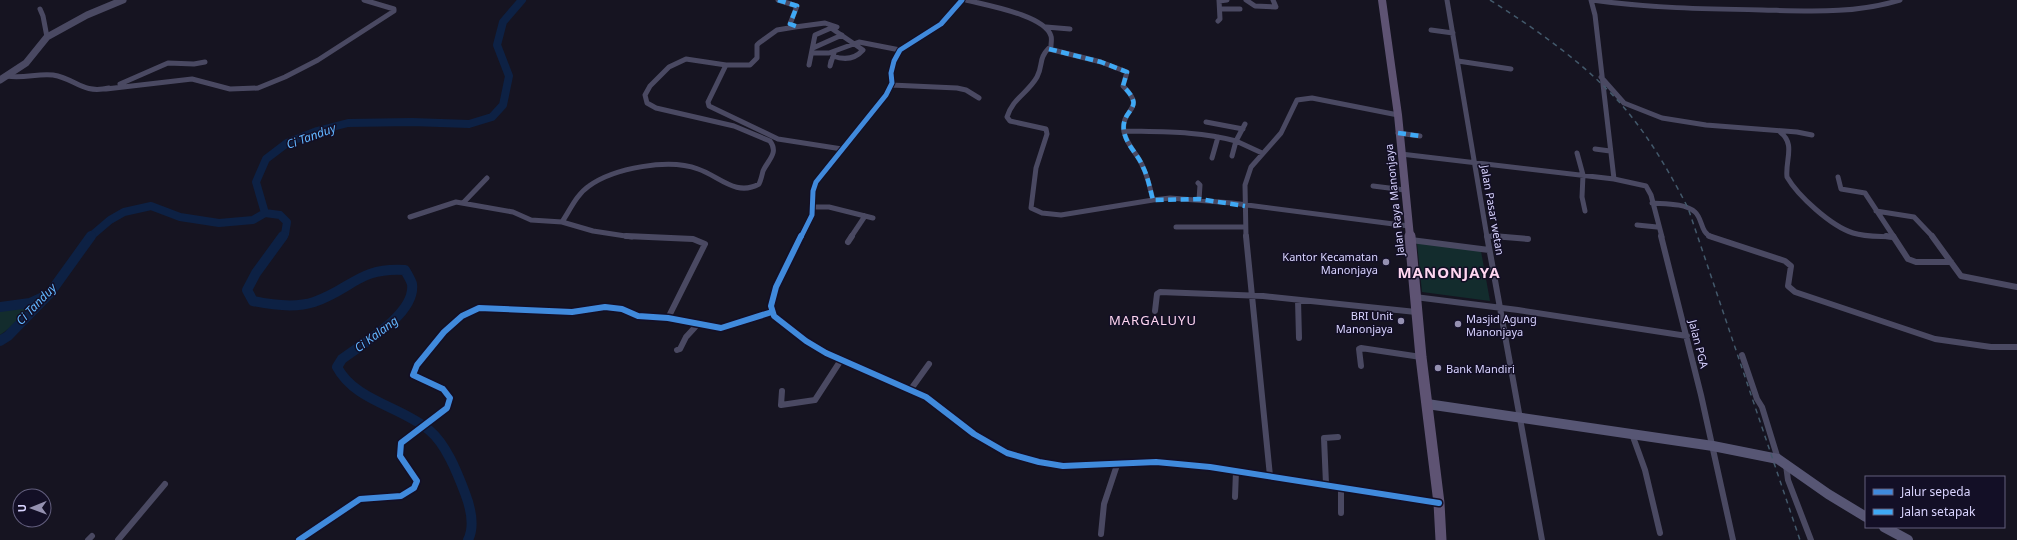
<svg xmlns="http://www.w3.org/2000/svg" width="2017" height="540" font-family="'Noto Sans',sans-serif">
<style>
.green{fill:#132c2d}
.lines{fill:none;stroke-linecap:round;stroke-linejoin:round}
.river-far1{stroke:#0d2144;stroke-width:8}
.river{stroke:#0d2144;stroke-width:10}
.minor-far1{stroke:#4a4962;stroke-width:5}
.minor{stroke:#4a4962;stroke-width:6}
.tertiary{stroke:#4a4962;stroke-width:7}
.secondary{stroke:#575674;stroke-width:10}
.primary-far1{stroke:#5e5373;stroke-width:8}
.primary{stroke:#5e5373;stroke-width:11}
.rail{stroke:#43596b;stroke-width:1.5;stroke-dasharray:5 4.5;stroke-linecap:butt}
.quiet{stroke:#3fa9f5;stroke-width:4.5;stroke-dasharray:8 4.5;stroke-linecap:butt}
.cycleway-far1-casing{stroke:#130f26;stroke-width:7}
.cycleway-casing{stroke:#130f26;stroke-width:9}
.cycleway-far1{stroke:#408adc;stroke-width:5}
.cycleway{stroke:#408adc;stroke-width:6}
.poi-dot{fill:#9591b1;stroke:#130f26;stroke-width:1.5}
.labels{text-anchor:middle;dominant-baseline:central;stroke-width:3;stroke-linejoin:round;paint-order:stroke}
.street-label{font-size:11px;fill:#d9d4ff;stroke:#130f26}
.poi-label{font-size:11px;fill:#d9d4ff;stroke:#130f26;text-anchor:end}
.water-label{font-size:12px;font-style:italic;fill:#62b6ff;stroke:#130f26}
.quarter-label{font-size:13px;letter-spacing:1px;fill:#ffd6f0;stroke:#130f26}
.district-label{font-size:15px;font-weight:bold;letter-spacing:1px;fill:#ffd6f0;stroke:#130f26}
</style>
<rect width="100%" height="100%" fill="#161421"/>
<path class="green" d="M1417,243L1481,251L1490,301L1422,292Z
M34,304L22,319L0,335V311Z"/>
<g class="lines">
<path class="river-far1" d="M265,213L280,215L287,222L285,234L283,237
M90,237L110,220L124,212L151,206L180,217L219,223L253,220L265,213L256,182L266,159L287,143L317,131L348,123L412,122L469,124L492,117L503,105L509,76L497,45L503,22L522,0"/>
<path class="river" d="M283,236L256,273L247,290L253,301C272,305 296,308 314,302C352,289 359,267 405,270C407,274 411,280 412,284C416,314 363,343 342,359L337,367C355,401 400,406 429,430C446,444 457,472 465,493C470,506 475,526 468,540
M0,307L30,303L43,297
M0,341L8,336L50,293L91,236"/>
<path class="minor-far1" d="M778,0L797,6L790,24L795,27L825,23L837,27
M966,0C985,5 1045,15 1051,36C1052,39 1051,43 1051,46C1037,59 1044,64 1037,77C1028,93 1012,99 1007,117L1010,121L1046,129L1047,134L1036,168L1031,208L1042,213L1061,215L1153,200
M1246,0L1255,6L1276,7L1273,0
M1447,0L1487,237
M1591,0L1595,15L1614,179
M1592,0C1648,8 1705,9 1762,10C1808,11 1855,14 1900,0
M1219,1L1227,0
M40,9L43,16L47,37
M1221,9H1240
M1218,21L1220,19L1219,0
M1046,27L1070,29
M1431,30L1453,33
M813,48L842,35
M1049,49L1101,62L1127,72L1123,86C1148,111 1120,107 1124,132C1127,146 1138,154 1143,167C1148,177 1150,189 1153,200L1170,198L1232,203L1409,226
M812,53H829L859,42L900,50
M831,61L830,66L834,53
M1458,61L1511,69
M726,65L708,102L709,106L778,139L842,149
M809,65L815,35L831,28L863,50C855,59 844,60 833,56
M7,76C23,79 38,73 53,75C77,79 81,94 109,88
M1601,77L1624,103L1662,118L1706,125L1797,132L1812,135
M120,84L168,63L194,64L205,62
M891,85L957,88L966,90L979,98
M106,89L192,79L230,89L258,88L285,77L318,60L394,11V9L364,0
M1206,122L1243,129
M1245,124L1236,141L1262,153
M1124,131C1162,132 1199,131 1236,141L1232,156
M1780,132C1796,144 1785,160 1787,177C1798,196 1831,226 1853,233C1866,237 1880,236 1893,237
M1398,133L1420,136
M1595,149L1610,151
M1577,153L1583,175L1582,197L1585,211
M1401,154L1614,179L1646,186L1651,195L1662,237
M1212,158L1218,137
M1838,177L1841,189L1865,193L1894,237
M1198,183L1200,185L1199,200
M1373,186L1405,190
M463,203L487,178
M1652,203C1665,204 1685,203 1695,212C1703,219 1700,233 1712,237
M814,207H829L873,218
M1876,211L1914,217L1933,237
M410,217L456,202L513,212L531,220L562,222L593,231L632,237
M562,222C570,210 577,194 589,186C614,168 669,158 698,169C719,176 736,197 759,184C761,180 762,175 763,171C768,160 779,153 770,141L734,126L656,108L647,103L645,95L650,86L669,67L686,59L726,65H750L757,58V45L759,43L777,30L795,27
M1637,225L1657,227
M1176,227H1245
M1488,236L1506,237
M801,237L812,215L813,191L816,182L886,95L892,83L891,73L894,61L900,50L941,24L962,0
M851,237L865,216
M1246,237L1245,185L1251,167L1281,133L1297,100L1312,98L1398,115"/>
<path class="minor" d="M626,236L693,239L705,244L668,318
M801,236L776,287L771,306L774,316L806,341L826,353L926,397L974,434L1007,453L1039,462L1063,466L1156,462L1210,467L1439,503
M1246,236L1270,476
M1487,236L1542,540
M1493,236L1528,239
M1661,236L1701,395L1733,540
M1709,236L1785,261L1791,266L1788,286L1795,292L1935,339L1991,347H2017
M1886,236L1893,237
M1893,236L1908,259L1916,262H1951
M1932,236L1961,276L2017,287
M1411,240L1489,250
M848,242L852,236
M1415,297L1518,310L1687,336
M1298,300L1299,338
M1155,311L1157,294L1160,292L1263,296L1416,312
M677,350L680,349L686,337L698,324
M1742,355L1757,399L1762,407L1778,459
M1361,366L1359,349L1361,348L1421,357
M911,389L929,364
M782,391L781,405L815,400L841,360
M1632,434L1645,470L1660,533
M1786,465L1788,480L1811,540
M1326,484L1324,438L1338,437
M1341,487V513
M1235,497L1236,471
M1101,534L1104,504L1117,465
M88,540L92,536
M118,540L165,484
M299,540L360,499L401,496L414,488L417,481L400,456L401,443L447,408L450,398L443,389L413,375L417,365L444,332L462,316L479,308L572,312L605,307L622,309L638,316L668,318L721,328L772,312"/>
<path class="tertiary" d="M0,80L26,63L47,37L87,15L123,0"/>
<path class="secondary" d="M1427,404L1713,446L1778,459L1828,494L1866,517
M1884,527L1908,540"/>
<path class="primary-far1" d="M1382,0L1398,115L1410,237"/>
<path class="primary" d="M1410,236L1421,357L1439,503L1441,540"/>
<path class="rail" d="M1490,0C1537,30 1583,62 1621,104C1648,135 1669,171 1688,208L1800,540"/>
<path class="quiet" d="M778,0L797,6L790,24L798,27
M1049,49L1101,62L1127,72L1123,86C1148,111 1120,107 1124,132C1127,146 1138,154 1143,167C1148,177 1150,189 1153,200L1199,199L1245,206
M1398,133L1420,136"/>
<defs>
<path id="cycleway-far1" d="M801,237L812,215L813,191L816,182L886,95L892,83L891,73L894,61L900,50L941,24L962,0"/>
<path id="cycleway" d="M801,236L776,287L771,306L774,316L806,341L826,353L926,397L974,434L1007,453L1039,462L1063,466L1156,462L1210,467L1439,503
M299,540L360,499L401,496L414,488L417,481L400,456L401,443L447,408L450,398L443,389L413,375L417,365L444,332L462,316L479,308L572,312L605,307L622,309L638,316L668,318L721,328L772,312"/>
</defs>
<use href="#cycleway-far1" class="cycleway-far1-casing"/>
<use href="#cycleway" class="cycleway-casing"/>
<use href="#cycleway-far1" class="cycleway-far1"/>
<use href="#cycleway" class="cycleway"/>
</g>
<g class="poi-dot">
<circle cx="1386" cy="262" r="4"/>
<circle cx="1401" cy="321" r="4"/>
<circle cx="1458" cy="324" r="4"/>
<circle cx="1438" cy="368" r="4"/>
</g>
<g class="labels">
<g class="street-label">
<text transform="translate(1394 200) rotate(-96)">Jalan Raya Manonjaya</text>
<text transform="translate(1493 210) rotate(80)">Jalan Pasar wetan</text>
<text transform="translate(1699 344) rotate(76)">Jalan PGA</text>
</g>
<g class="poi-label">
<text x="1378" y="256">Kantor Kecamatan<tspan x="1378" dy="13">Manonjaya</tspan></text>
<text x="1393" y="315">BRI Unit<tspan x="1393" dy="13">Manonjaya</tspan></text>
<text x="1466" y="318" text-anchor="start">Masjid Agung<tspan x="1466" dy="13">Manonjaya</tspan></text>
<text x="1446" y="368" text-anchor="start">Bank Mandiri</text>
</g>
<g class="water-label">
<text transform="translate(311 136) rotate(-20)">Ci Tanduy</text>
<text transform="translate(36 304) rotate(-46)">Ci Tanduy</text>
<text transform="translate(376 334) rotate(-37)">Ci Kalang</text>
</g>
<g class="quarter-label">
<text x="1153" y="320">MARGALUYU</text>
</g>
<g class="district-label">
<text x="1449" y="272">MANONJAYA</text>
</g>
</g>
<rect x="1865" y="476" width="140" height="52" fill="#130f26" stroke="#625e7d"/>
<rect x="1873" y="489" width="20" height="6" fill="#408adc" stroke="#625e7d"/>
<text x="1901" y="496" font-size="12" fill="#d9d4ff">Jalur sepeda</text>
<rect x="1873" y="509" width="20" height="6" fill="#3fa9f5" stroke="#625e7d"/>
<text x="1901" y="516" font-size="12" fill="#d9d4ff">Jalan setapak</text>
<g transform="translate(32 508) rotate(269)"><circle r="19" fill="#130f26" stroke="#625e7d"/>
<path d="M0-3L7 15L0 10L-7 15Z" fill="#9591b1"/>
<text y="-6" font-size="11" font-weight="bold" text-anchor="middle" fill="#d9d4ff">U</text>
</g>
</svg>
